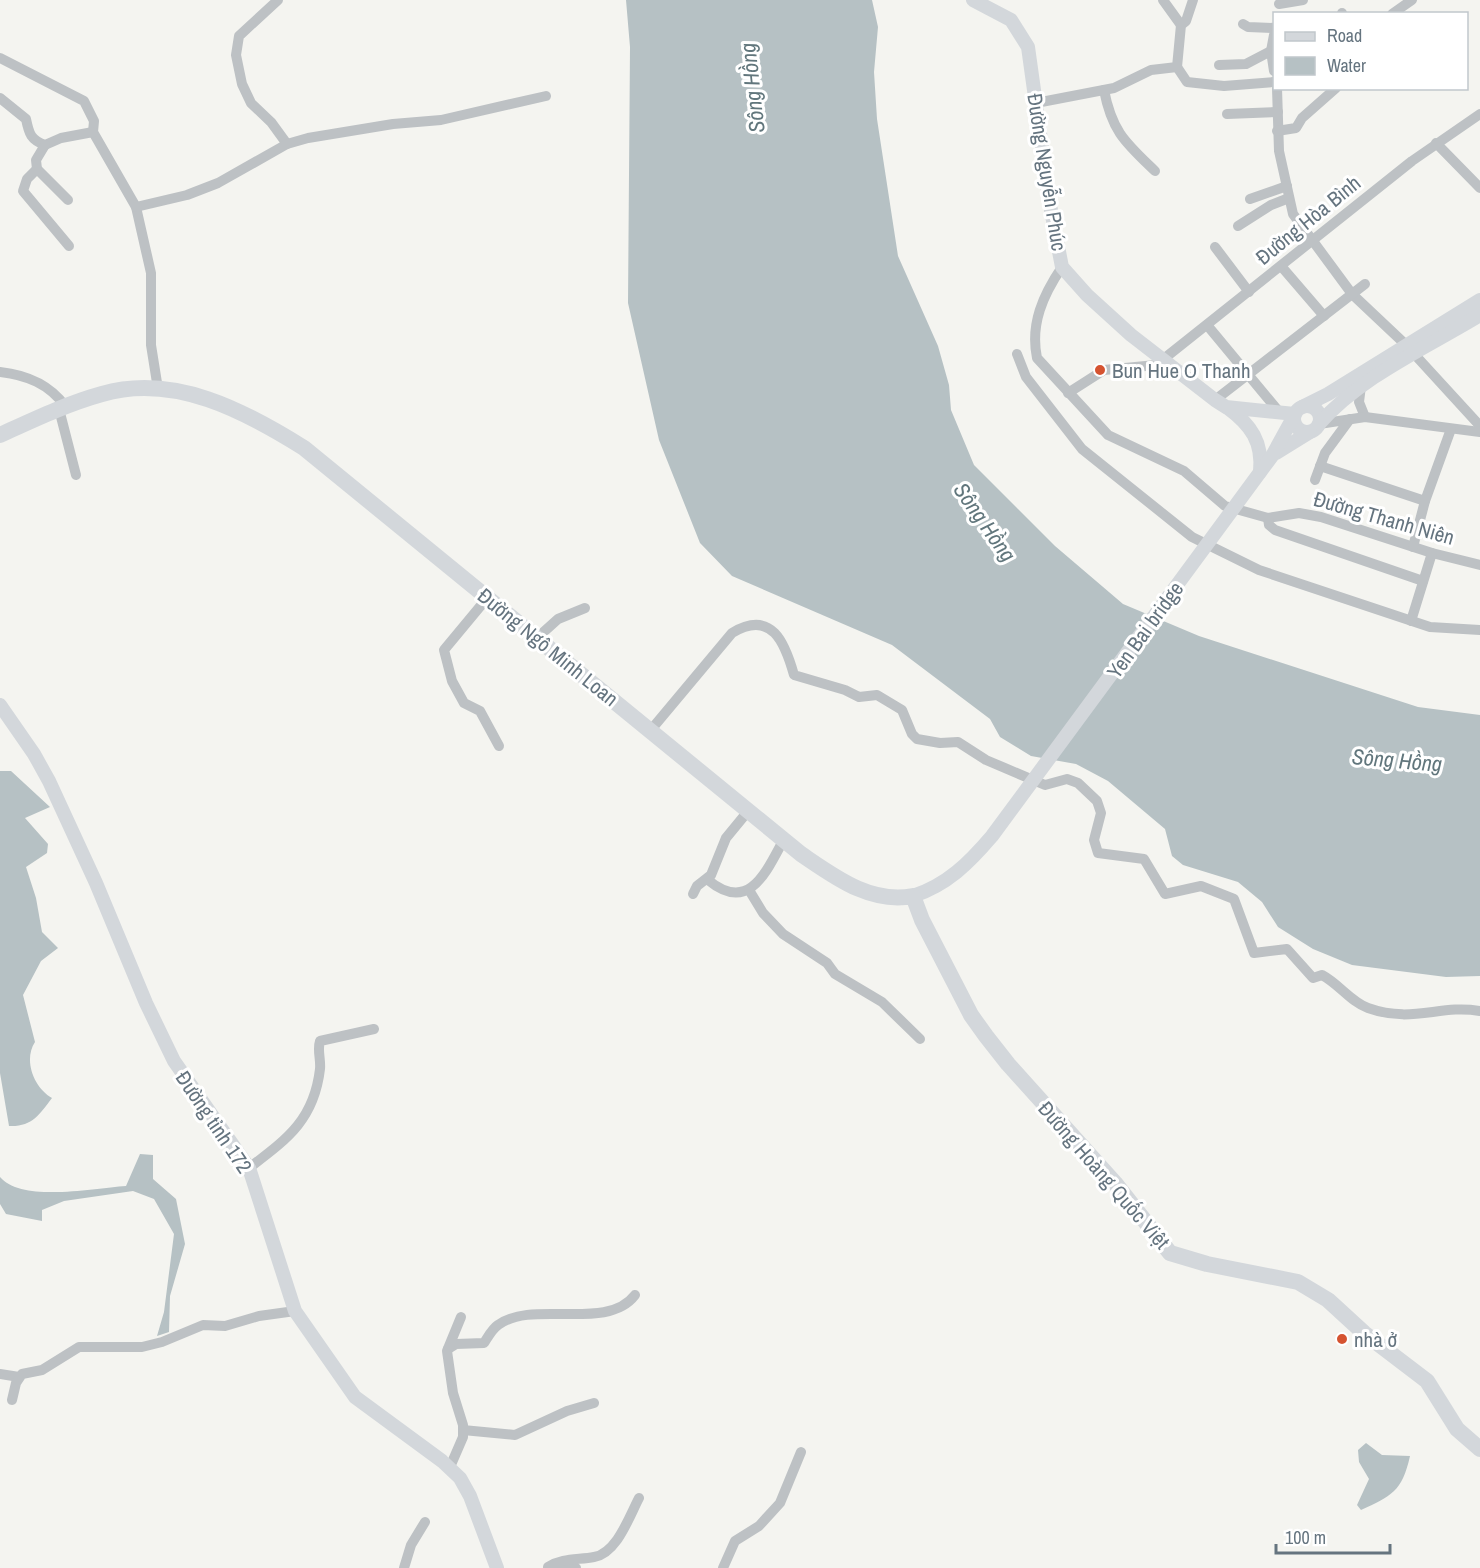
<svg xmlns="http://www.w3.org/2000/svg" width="1480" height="1568" font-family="'Archivo Narrow',sans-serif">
<rect width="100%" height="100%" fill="#f4f4f0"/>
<g fill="#b6c1c4">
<polygon points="626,0 872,0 878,27 874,72 877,119 898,256 938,346 949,385 951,410 974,465 1055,546 1123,604 1199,636 1418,707 1480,715 1480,976 1446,977 1352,965 1313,949 1278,927 1262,902 1238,882 1183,865 1172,856 1165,829 1108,781 1076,764 1031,756 1000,737 990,719 892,645 732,576 700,543 659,440 628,303 630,47"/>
<path d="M0 771H11L50 807 25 818 48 844 47 853 26 867 36 898 42 932 58 948 41 961 23 995 35 1042C23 1060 34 1088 52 1098 39 1115 32 1127 9 1126L0 1073Z"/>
<path d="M140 1154 153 1155V1179L176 1199 185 1244 170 1296 169 1332 157 1336 164 1312 174 1234 154 1199 133 1191 64 1201 42 1210V1221L6 1214 0 1204V1177C22 1203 94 1188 126 1186Z"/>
<path d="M1366 1443 1382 1455 1410 1456C1402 1492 1391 1496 1361 1510L1357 1505 1369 1479 1359 1462 1358 1450Z"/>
</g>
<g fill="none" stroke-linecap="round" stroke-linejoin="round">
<g stroke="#bdc1c4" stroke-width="10">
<polyline points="278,0 239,36 236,55 242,84 251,103 271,122 287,144"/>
<polyline points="1163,0 1181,25"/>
<polyline points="1279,4 1303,0"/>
<polyline points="1342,14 1342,13"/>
<polyline points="1392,14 1412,0"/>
<polyline points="1243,24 1248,27 1274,28"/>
<polyline points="1274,35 1271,51 1274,71"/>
<polyline points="0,58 84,101 94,121 93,132 136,207 151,273 151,345 158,389"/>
<polyline points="1219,65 1246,64 1271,51"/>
<polyline points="1177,67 1187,82 1224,86 1274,82"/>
<polyline points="1277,88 1279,151 1293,214 1352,294 1405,344 1480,426"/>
<path d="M1104 90C1112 132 1126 143 1155 171"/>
<path d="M0 98 26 119C29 134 31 140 45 145L61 138 93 132"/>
<polyline points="1036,103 1114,88 1151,70 1177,67 1181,25 1186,21 1193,0"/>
<polyline points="1227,114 1278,112"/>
<polyline points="1277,131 1296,128 1302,118 1336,88"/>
<polyline points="1436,143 1480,188"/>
<polyline points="45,145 36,160 37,169 68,200"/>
<polyline points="37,169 27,179 23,191 69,246"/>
<polyline points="1250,199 1287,186"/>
<polyline points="136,207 187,195 218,183 287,144 308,138 393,124 441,120 546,96"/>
<polyline points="1238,226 1271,205 1289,198"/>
<polyline points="1215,247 1249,292"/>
<polyline points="1281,266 1324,316"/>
<path d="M1062 267C1043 295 1030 324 1037 358L1108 435 1184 471 1225 506 1268 518 1299 513 1321 517 1432 553 1480 565"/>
<polyline points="1207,325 1280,413"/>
<polyline points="1017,354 1026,377 1082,449 1192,537 1259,570 1430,627 1480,630"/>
<path d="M0 372C27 375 49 384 65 406"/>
<polyline points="1361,386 1359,402 1365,417"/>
<polyline points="1068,393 1104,370 1156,365 1412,161 1480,114"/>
<polyline points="1215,400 1365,284"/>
<polyline points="59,409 76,475"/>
<polyline points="1319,424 1365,417 1480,432"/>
<polyline points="1320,466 1425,501"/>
<polyline points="1315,480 1325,453 1350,419"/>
<polyline points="1268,518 1269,525 1275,530 1423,581"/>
<polyline points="1413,547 1425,501 1451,429"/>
<polyline points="488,597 444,650 452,681 464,703 480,711 499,746"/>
<polyline points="1411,621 1432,553"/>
<polyline points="538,637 558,619 585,608"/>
<path d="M650 731 732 633C772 609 785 643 794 675L845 690 859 697 877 695 902 710 912 734 917 739 940 743 958 742 986 760 1045 785 1067 779 1078 783 1097 801 1101 813 1094 840 1098 853 1144 859 1165 894 1201 886 1234 899 1254 953 1287 949 1313 978 1322 975C1339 984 1351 1002 1368 1008 1413 1024 1439 1004 1480 1011"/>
<path d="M708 880C749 914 766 872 784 839"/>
<polyline points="749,890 763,913 783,934 827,963 835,974 882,1002 920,1039"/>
<polyline points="693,894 697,886 711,875 726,838 749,810"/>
<path d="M249 1168C287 1139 314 1120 320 1069 321 1059 317 1050 320 1041L374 1029"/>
<path d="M448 1349 456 1344 484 1343C488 1337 492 1329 498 1325 533 1299 607 1332 635 1295"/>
<polyline points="0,1374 19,1377"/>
<polyline points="12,1400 16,1383 22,1374 42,1370 79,1347 142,1347 162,1342 203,1325 225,1326 259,1316 295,1311"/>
<polyline points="463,1430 515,1435 567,1411 594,1403"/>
<polyline points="450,1467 463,1437 463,1425 453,1393 447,1351 461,1317"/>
<polyline points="558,1565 576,1568"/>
<path d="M548 1567C562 1558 578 1560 594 1557 617 1553 629 1517 639 1498"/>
<polyline points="404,1568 411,1545 425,1522"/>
<polyline points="723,1568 735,1541 759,1526 780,1503 801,1452"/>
</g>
<g stroke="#d3d7db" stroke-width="14">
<circle cx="1307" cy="419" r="13"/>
<polyline points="1302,407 1328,394 1480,300"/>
<path d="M1228 408C1251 425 1263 442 1260 472"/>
<path d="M1319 424C1361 376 1426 348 1480 315"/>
<polyline points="1276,453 1310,432"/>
<polyline points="0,705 34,754 49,781 96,883 146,1003 174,1061 249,1168 295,1311 355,1397 442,1461 460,1478 470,1496 497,1568"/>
<path d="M913 896C947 885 969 863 992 836L1272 456 1295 414 1226 407 1215 400 1131 335 1087 295 1062 267 1050 205 1028 47 1011 20 973 0"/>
</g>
<path stroke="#d3d7db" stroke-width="16" d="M0 435C33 420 66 404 102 394 174 373 245 411 304 448L801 854C835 877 870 904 913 896L922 920 971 1015 986 1036 1008 1064 1115 1183 1170 1253 1207 1264 1298 1282 1328 1300 1364 1333 1427 1381 1457 1429 1480 1449"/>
</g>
<g fill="#d55330" stroke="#fff" stroke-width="2">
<circle cx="1100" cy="370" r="6"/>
<circle cx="1342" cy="1339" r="6"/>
</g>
<g text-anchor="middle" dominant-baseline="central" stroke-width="6" stroke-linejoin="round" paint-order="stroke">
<g font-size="21" fill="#65747f" stroke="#fff">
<text transform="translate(1047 172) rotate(81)">Đường Nguyễn Phúc</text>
<text transform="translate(1308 220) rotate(-39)">Đường Hòa Bình</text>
<text transform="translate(1384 518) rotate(16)">Đường Thanh Niên</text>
<text transform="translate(1145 630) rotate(-54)">Yen Bai bridge</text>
<text transform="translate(548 647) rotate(39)">Đường Ngô Minh Loan</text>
<text transform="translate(214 1122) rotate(56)">Đường tỉnh 172</text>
<text transform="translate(1104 1175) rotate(49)">Đường Hoàng Quốc Việt</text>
</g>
<g font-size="21" fill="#65747f" stroke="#fff" text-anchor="start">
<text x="1112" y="370">Bun Hue O Thanh</text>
<text x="1354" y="1339">nhà ở</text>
</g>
<g font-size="22" font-style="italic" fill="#61767c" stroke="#fff">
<text transform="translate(752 88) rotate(-96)">Sông Hồng</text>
<text transform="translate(985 522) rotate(55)">Sông Hồng</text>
<text transform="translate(1397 760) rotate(5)">Sông Hồng</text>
</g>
</g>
<rect x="1273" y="12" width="195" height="78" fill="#ffffff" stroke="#c1c7cc" stroke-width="1.5"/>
<rect x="1285" y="32" width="30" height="9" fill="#d3d7db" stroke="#c1c7cc" stroke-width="1.5"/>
<text x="1327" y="42" font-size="18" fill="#65747f">Road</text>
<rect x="1285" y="57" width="30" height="18" fill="#b6c1c4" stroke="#c1c7cc" stroke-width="1.5"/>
<text x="1327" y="72" font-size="18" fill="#65747f">Water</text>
<path d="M1276 1544v9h114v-9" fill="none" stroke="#65747f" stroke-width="3"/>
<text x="1285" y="1544" font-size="18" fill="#65747f" stroke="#ffffff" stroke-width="4.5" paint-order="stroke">100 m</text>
</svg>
